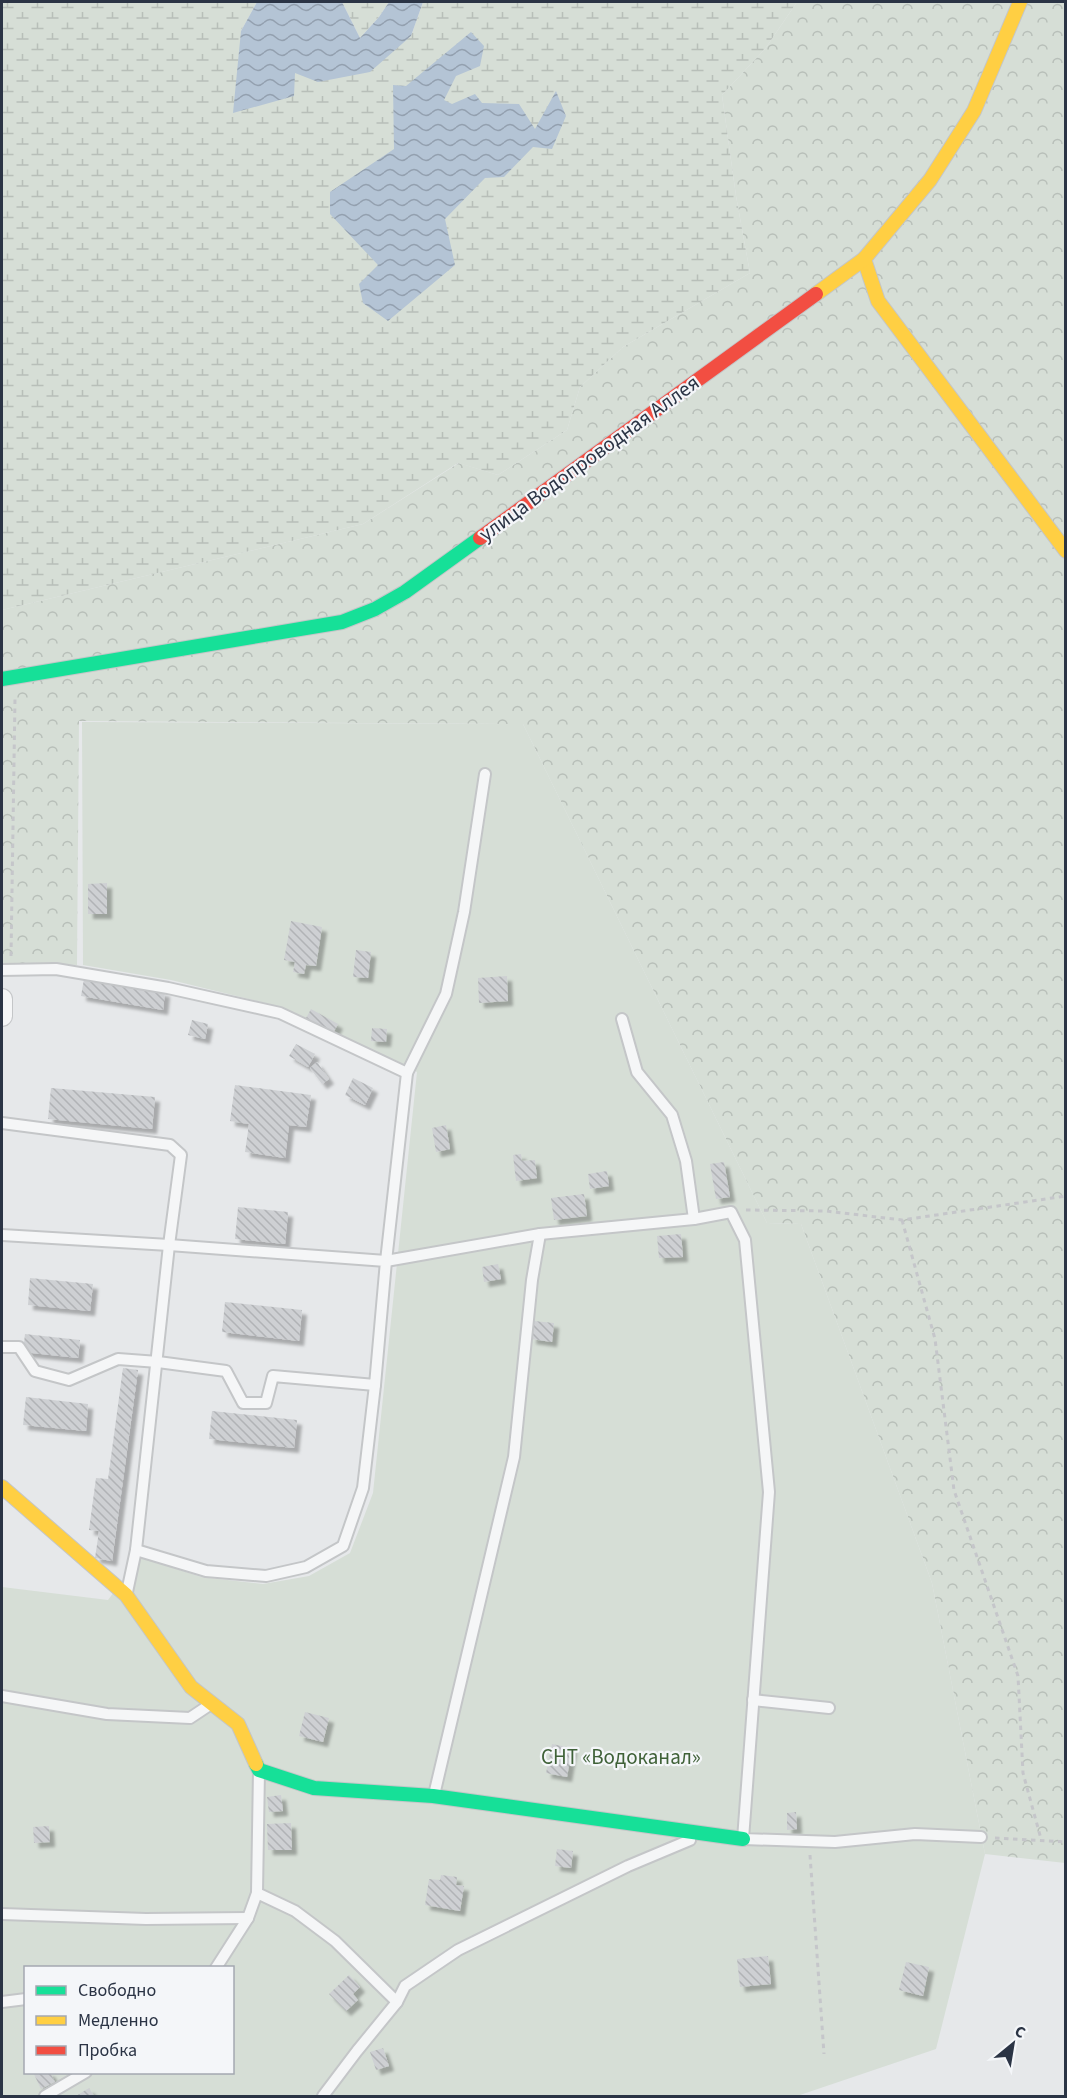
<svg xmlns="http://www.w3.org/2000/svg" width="1067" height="2098" font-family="'Source Sans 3',sans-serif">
<defs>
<pattern id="forest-crowns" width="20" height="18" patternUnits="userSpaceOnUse" patternTransform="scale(1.5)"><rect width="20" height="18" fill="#d6ded6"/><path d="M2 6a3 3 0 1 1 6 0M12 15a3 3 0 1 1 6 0" fill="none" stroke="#b8bfb9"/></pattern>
<pattern id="wetland-marsh" width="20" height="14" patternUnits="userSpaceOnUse" patternTransform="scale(1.5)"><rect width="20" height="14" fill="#d6ded6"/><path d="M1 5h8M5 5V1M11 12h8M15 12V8" fill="none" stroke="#b8bfb9"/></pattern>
<pattern id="water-waves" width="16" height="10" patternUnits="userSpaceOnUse" patternTransform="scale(1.5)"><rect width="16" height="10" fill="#b4c4d5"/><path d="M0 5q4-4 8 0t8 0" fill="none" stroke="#93a0af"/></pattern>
<pattern id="building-back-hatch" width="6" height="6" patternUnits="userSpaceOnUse" patternTransform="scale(1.5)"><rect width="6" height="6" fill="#ced0d3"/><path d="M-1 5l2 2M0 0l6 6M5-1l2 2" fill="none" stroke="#b1b3b6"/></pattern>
<filter id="shadow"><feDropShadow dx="5" dy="5" stdDeviation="1.5" flood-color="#0004"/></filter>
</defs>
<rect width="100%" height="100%" fill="#e6e8ea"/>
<polygon fill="url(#forest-crowns)" points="797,2 1065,2 1065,1863 985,1854 932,1583 801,1224 767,1223 523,724 79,721 77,965 2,963 2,610 363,524 459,463 498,475 567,430 580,387 623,347 750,273 736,196 722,95 765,49"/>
<g fill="url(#wetland-marsh)">
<polygon points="2,2 257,2 241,31 295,73 411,36 423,2 797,2 765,49 722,95 736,196 750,273 623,347 580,387 567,430 498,475 458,463 363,524 2,610"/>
<polygon points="342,2 389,2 379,17 360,38"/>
</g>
<path fill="#d6ded6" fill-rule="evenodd" d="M82 722 523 724 767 1223 801 1224 932 1583 985 1854 936 2049 797 2096H2V1587L108 1600 140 1557 201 1577 263 1584 309 1576 350 1553 373 1493 417 1072 281 1007 171 980 83 965ZM26 1968H232V2072H26Z"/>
<g fill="url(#water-waves)">
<polygon points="257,2 342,2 360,38 379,17 389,2 423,2 411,36 370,72 318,82 295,73 294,96 233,113 241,31"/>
<polygon points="471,32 484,46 480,66 456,76 444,100 452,104 475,94 482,103 519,104 535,129 556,91 566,116 552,149 533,147 504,177 485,178 445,219 455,265 388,321 363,303 359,284 378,265 330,214 330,192 394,149 393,85 406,86"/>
</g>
<g fill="url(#building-back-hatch)" filter="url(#shadow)">
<polygon points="107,883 107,914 88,914 88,884"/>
<polygon points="291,921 322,927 316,966 306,965 304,974 293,972 295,962 284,960"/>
<polygon points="356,950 371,952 368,978 353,977"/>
<polygon points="507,976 508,1001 479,1003 478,978"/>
<polygon points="84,979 165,992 163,1010 81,996"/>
<polygon points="311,1009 338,1024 332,1035 305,1020"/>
<polygon points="192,1020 208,1024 205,1039 188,1035"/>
<polygon points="372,1028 387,1029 386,1042 371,1041"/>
<polygon points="296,1044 315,1054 308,1067 289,1056"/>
<polygon points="317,1062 329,1079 322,1084 310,1068"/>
<polygon points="353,1078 373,1088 365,1105 345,1095"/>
<polygon points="235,1085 311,1095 306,1127 289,1125 285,1158 245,1152 249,1124 230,1121"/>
<polygon points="51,1088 155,1097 152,1129 48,1119"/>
<polygon points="446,1125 450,1149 436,1152 432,1128"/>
<polygon points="521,1154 522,1161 535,1160 537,1178 516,1181 513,1155"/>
<polygon points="724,1162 730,1197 716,1199 710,1164"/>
<polygon points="607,1171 609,1186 590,1189 588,1174"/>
<polygon points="584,1194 587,1216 554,1220 551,1198"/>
<polygon points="238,1207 288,1212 285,1244 235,1239"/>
<polygon points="681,1234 683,1257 659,1258 657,1236"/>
<polygon points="498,1264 501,1279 484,1282 482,1267"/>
<polygon points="30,1278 93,1284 90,1311 28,1305"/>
<polygon points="225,1302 302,1310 299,1341 222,1332"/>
<polygon points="534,1321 554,1323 552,1342 531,1339"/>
<polygon points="25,1334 80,1340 78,1358 23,1352"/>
<polygon points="123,1368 138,1370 112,1561 95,1558 99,1531 89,1530 96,1478 108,1479"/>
<polygon points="26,1397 88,1404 86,1431 23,1425"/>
<polygon points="212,1411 297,1420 294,1448 209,1439"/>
<polygon points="305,1712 329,1718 323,1742 299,1736"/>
<polygon points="552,1744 572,1748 567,1777 546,1773"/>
<polygon points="281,1795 283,1811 269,1812 267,1797"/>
<polygon points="796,1812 797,1829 787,1830 787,1813"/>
<polygon points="291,1823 292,1850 268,1850 267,1824"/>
<polygon points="49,1826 50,1842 34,1843 33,1827"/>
<polygon points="557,1849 573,1851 571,1868 555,1866"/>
<polygon points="441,1875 457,1877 456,1885 464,1886 460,1911 425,1905 429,1879 440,1880"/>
<polygon points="768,1956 771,1984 740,1987 737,1959"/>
<polygon points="906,1962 929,1967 923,1996 899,1990"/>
<polygon points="349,1975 360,1987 353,1994 358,2000 346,2011 329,1994"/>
<polygon points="383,2048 389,2066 376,2070 370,2052"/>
<polygon points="33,2072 50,2072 55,2082 41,2089"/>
<polygon points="89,2088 94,2096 76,2096"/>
</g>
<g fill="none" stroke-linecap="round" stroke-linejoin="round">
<g stroke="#c4c6c8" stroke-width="14">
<g id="lane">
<polyline points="2,970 56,969 168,988 280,1013 407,1073 386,1261 540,1234 694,1219 731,1212 745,1240 769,1492 743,1839 835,1842 915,1834 981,1837"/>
<polyline points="622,1019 637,1072 672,1115 686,1161 694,1219"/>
<polyline points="407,1073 446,994 464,912 485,774"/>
<polyline points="2,1123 170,1145 181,1155 169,1245 136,1550 127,1592"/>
<polyline points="2,1235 169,1245 386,1261 375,1385 273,1376 266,1403 243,1403 226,1371 158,1362 118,1359 69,1380 35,1371 19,1347 2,1347"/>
<polyline points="136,1550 206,1571 266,1576 306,1567 343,1546 363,1488 375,1385"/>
<polyline points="2,1696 107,1714 190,1718 211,1704"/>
<polyline points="753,1700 829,1708"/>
<polyline points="259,1770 257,1893 295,1911 335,1941 397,2002 405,1986 458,1950 628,1866 690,1840"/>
<polyline points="434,1795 514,1457 532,1280 540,1234"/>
<polyline points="2,1914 146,1919 248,1918"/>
<polyline points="216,1968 248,1918 257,1893"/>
<polyline points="2,2002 26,1999"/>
<polyline points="45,2096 86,2072"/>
<polyline points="323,2096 357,2051 397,2002"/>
</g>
</g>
<g stroke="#c4c6c8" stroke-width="22">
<polyline id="street" points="2,999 2,1016"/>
</g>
<g stroke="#c4c6c8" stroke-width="16">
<g id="fast">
<polyline points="2,679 342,622 375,609 405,592 480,538"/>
<polyline points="256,1764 259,1770 314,1788 433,1796 743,1839"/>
</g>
</g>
<g stroke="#c4c6c8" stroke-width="16">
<g id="slow">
<polyline points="864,259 878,301 1066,551"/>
<polyline points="816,294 864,259 930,180 974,111 1020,2"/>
<polyline points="2,1487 126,1595 191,1687 238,1724 256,1764"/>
</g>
</g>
<g stroke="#c4c6c8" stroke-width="16">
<polyline id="jam" points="480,538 816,294"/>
</g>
<g stroke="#c5c6ca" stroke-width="3" stroke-dasharray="4.5 4.5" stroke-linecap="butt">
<polyline points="11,956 15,698"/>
<polyline points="746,1210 826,1211 902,1220 1066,1196"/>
<polyline points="902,1220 935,1339 954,1490 1018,1676 1023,1773 1041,1839"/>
<polyline points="995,1838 1066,1842"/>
<polyline points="810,1855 824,2054"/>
</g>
<use href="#lane" stroke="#f5f6f7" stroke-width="10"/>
<use href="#street" stroke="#f5f6f7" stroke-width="20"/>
<use href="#fast" stroke="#16e098" stroke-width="14"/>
<use href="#slow" stroke="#ffcf43" stroke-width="14"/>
<use href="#jam" stroke="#f24e42" stroke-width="14"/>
</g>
<g text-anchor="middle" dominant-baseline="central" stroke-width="4.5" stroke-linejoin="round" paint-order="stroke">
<g font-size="21" fill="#2b3445" stroke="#f4f6f9">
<text transform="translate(589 458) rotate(-36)">улица Водопроводная Аллея</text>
</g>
<g font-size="21" fill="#3f6138" stroke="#f4f6f9">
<text x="621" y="1757">СНТ «Водоканал»</text>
</g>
</g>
<rect width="1067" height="2098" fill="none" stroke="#2b3445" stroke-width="6"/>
<rect x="24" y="1966" width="210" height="108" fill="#f4f6f9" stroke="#a4a8b1" stroke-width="1.5"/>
<rect x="36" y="1986" width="30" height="9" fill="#16e098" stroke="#a4a8b1" stroke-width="1.5"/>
<text x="78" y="1996" font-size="18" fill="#2b3445">Свободно</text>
<rect x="36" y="2016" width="30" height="9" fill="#ffcf43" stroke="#a4a8b1" stroke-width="1.5"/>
<text x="78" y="2026" font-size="18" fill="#2b3445">Медленно</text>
<rect x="36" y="2046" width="30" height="9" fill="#f24e42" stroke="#a4a8b1" stroke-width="1.5"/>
<text x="78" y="2056" font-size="18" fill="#2b3445">Пробка</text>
<g transform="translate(1013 2044) rotate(30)" stroke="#f4f6f9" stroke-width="4.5" paint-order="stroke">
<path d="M0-4.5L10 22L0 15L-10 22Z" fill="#2b3445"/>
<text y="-9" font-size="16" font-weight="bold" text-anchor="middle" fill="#2b3445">С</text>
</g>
</svg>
